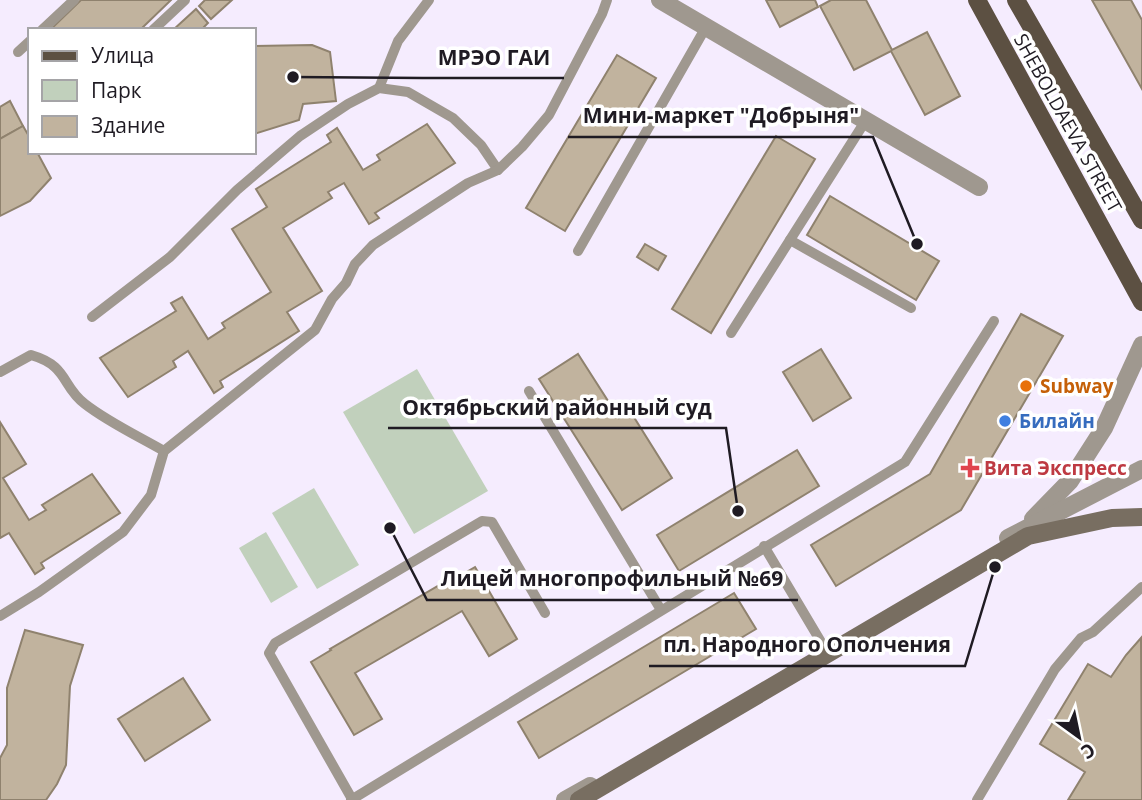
<svg xmlns="http://www.w3.org/2000/svg" width="1142" height="800" font-family="'Open Sans',sans-serif">
<rect width="100%" height="100%" fill="#f5ecfe"/>
<g fill="#c1d0bc">
<polygon points="417,369 488,491 414,534 343,412"/>
<polygon points="314,488 359,565 317,589 272,513"/>
<polygon points="266,532 298,587 271,603 239,548"/>
</g>
<g fill="#c1b39e" stroke="#8f826e" stroke-width="2">
<polygon points="81,0 171,0 140,30 50,30"/>
<polygon points="205,0 232,0 211,19 199,6"/>
<polygon points="766,0 815,0 818,7 780,27"/>
<polygon points="831,0 866,0 892,50 927,32 960,96 925,115 891,51 854,70 820,6"/>
<polygon points="1092,0 1131,0 1142,20 1142,89"/>
<polygon points="196,9 208,23 201,30 173,30"/>
<polygon points="312,45 330,52 336,101 303,104 299,120 254,134 254,46"/>
<polygon points="617,55 656,78 565,231 526,208"/>
<polygon points="10,101 23,126 0,139 0,107"/>
<polygon points="427,124 455,163 375,213 379,218 369,224 344,183 328,192 332,198 283,228 322,291 287,312 299,331 220,381 223,387 214,393 188,351 173,361 176,367 128,397 100,358 176,311 171,303 182,297 208,339 225,328 222,323 271,292 232,229 267,207 256,189 331,142 327,135 337,128 363,170 380,160 377,155"/>
<polygon points="23,126 30,138 30,152 37,152 51,178 30,201 0,216 0,139"/>
<polygon points="776,136 815,159 711,333 672,309"/>
<polygon points="830,196 939,261 916,300 807,235"/>
<polygon points="645,244 666,256 658,270 637,257"/>
<polygon points="1021,314 1063,336 961,510 836,586 811,545 930,474"/>
<polygon points="821,349 851,398 813,421 783,372"/>
<polygon points="578,354 619,418 630,411 672,478 622,510 539,379"/>
<polygon points="0,422 26,464 3,478 29,520 46,510 42,505 92,474 120,513 41,563 44,568 35,574 9,533 0,538"/>
<polygon points="797,450 819,486 679,571 657,535"/>
<polygon points="475,567 517,639 489,656 462,611 355,673 382,719 354,735 311,662 331,650 330,649 455,576 456,578"/>
<polygon points="734,593 756,629 539,758 518,722"/>
<polygon points="25,630 83,645 70,686 66,765 57,784 46,800 0,800 0,758 7,745 7,688"/>
<polygon points="1141,638 1142,800 1068,800 1085,772 1040,744 1088,664 1111,677 1126,655"/>
<polygon points="183,678 210,720 145,761 118,719"/>
</g>
<g fill="none" stroke-linecap="round" stroke-linejoin="round">
<g stroke="#9f988f" stroke-width="10">
<polyline points="42,30 74,0"/>
<polyline points="153,30 185,0"/>
<polyline points="18,52 30,41"/>
<polyline points="379,88 398,41 429,0"/>
<polyline points="790,240 911,308"/>
<polyline points="578,251 706,27"/>
<polyline points="92,317 170,257 237,190 300,136 348,104 379,88 408,92 453,118 481,145 498,170"/>
<polyline points="731,333 866,120"/>
<path d="M0 372 31 355C69 366 61 386 85 404 108 422 138 436 164 451"/>
<polyline points="529,391 661,610"/>
<polyline points="764,546 824,647"/>
<polyline points="0,616 39,592 123,532 151,495 164,451 315,330 332,299 346,283 355,264 373,245 468,183 498,170 522,147 549,115 602,14 607,0"/>
<polyline points="352,799 269,653 275,643 482,521 492,522 545,613"/>
<polyline points="351,800 905,462 994,321"/>
<polyline points="977,800 1055,669 1081,638 1093,632 1142,587"/>
</g>
<g stroke="#9f988f" stroke-width="18">
<polyline points="660,0 979,187"/>
<polyline points="1033,519 1070,481 1104,428 1142,345"/>
<polyline points="1008,538 1142,469"/>
<polyline points="565,800 590,786"/>
</g>
<polyline stroke="#786e61" stroke-width="18" points="579,800 1028,536 1112,518 1142,517"/>
<g stroke="#5c5042" stroke-width="18">
<polyline points="977,0 1142,302"/>
<polyline points="1016,0 1142,220"/>
</g>
</g>
<circle fill="#e8710a" stroke="#fff" stroke-width="2.5" cx="1026" cy="386" r="7"/>
<circle fill="#3f7fe0" stroke="#fff" stroke-width="2.5" cx="1005" cy="421" r="7"/>
<path fill="#e0444e" stroke="#fff" stroke-width="2.5" d="M966.5 457.5h7v7h7v7h-7v7h-7v-7h-7v-7h7z"/>
<g text-anchor="middle" dominant-baseline="central" stroke-width="7" stroke-linejoin="round" paint-order="stroke">
<g font-size="19" fill="#1f1b23" stroke="#fff">
<text transform="translate(1068 123) rotate(61)">SHEBOLDAEVA STREET</text>
</g>
<g font-size="19" font-weight="bold" fill="#c56008" stroke="#fff" text-anchor="start">
<text x="1040" y="386">Subway</text>
</g>
<g font-size="19" font-weight="bold" fill="#366cbe" stroke="#fff" text-anchor="start">
<text x="1019" y="421">Билайн</text>
</g>
<g font-size="19" font-weight="bold" fill="#be3a42" stroke="#fff" text-anchor="start">
<text x="984" y="468">Вита Экспресс</text>
</g>
</g>
<path fill="none" stroke="#1f1b23" stroke-width="2.5" d="M293 77L423 78H564M917 244L873 137H568M738 511L726 428H388M390 528L427 600H798M995 567L965 666H649"/>
<g fill="#1f1b23" stroke="#fff" stroke-width="2.5">
<circle cx="293" cy="77" r="7"/>
<circle cx="917" cy="244" r="7"/>
<circle cx="738" cy="511" r="7"/>
<circle cx="390" cy="528" r="7"/>
<circle cx="995" cy="567" r="7"/>
</g>
<g font-size="21" text-anchor="middle" font-weight="bold" fill="#1f1b23" stroke="#fff" stroke-width="7" stroke-linejoin="round" paint-order="stroke">
<text x="494" y="65">МРЭО ГАИ</text>
<text x="721" y="123">Мини-маркет "Добрыня"</text>
<text x="557" y="415">Октябрьский районный суд</text>
<text x="612" y="586">Лицей многопрофильный №69</text>
<text x="807" y="652">пл. Народного Ополчения</text>
</g>
<rect x="28" y="28" width="228" height="126" fill="#ffffff" stroke="#a5a4a7" stroke-width="2"/>
<rect x="42" y="51" width="35" height="10" fill="#5c5042" stroke="#a5a4a7" stroke-width="2"/>
<text x="91" y="63" font-size="21" fill="#1f1b23">Улица</text>
<rect x="42" y="80" width="35" height="21" fill="#c1d0bc" stroke="#a5a4a7" stroke-width="2"/>
<text x="91" y="98" font-size="21" fill="#1f1b23">Парк</text>
<rect x="42" y="116" width="35" height="21" fill="#c1b39e" stroke="#a5a4a7" stroke-width="2"/>
<text x="91" y="133" font-size="21" fill="#1f1b23">Здание</text>
<g transform="translate(1079 737) rotate(147)" stroke="#ffffff" stroke-width="5" paint-order="stroke">
<path d="M0-5L12 26L0 18L-12 26Z" fill="#1f1b23"/>
<text y="-10" font-size="19" font-weight="bold" text-anchor="middle" fill="#1f1b23">С</text>
</g>
</svg>
